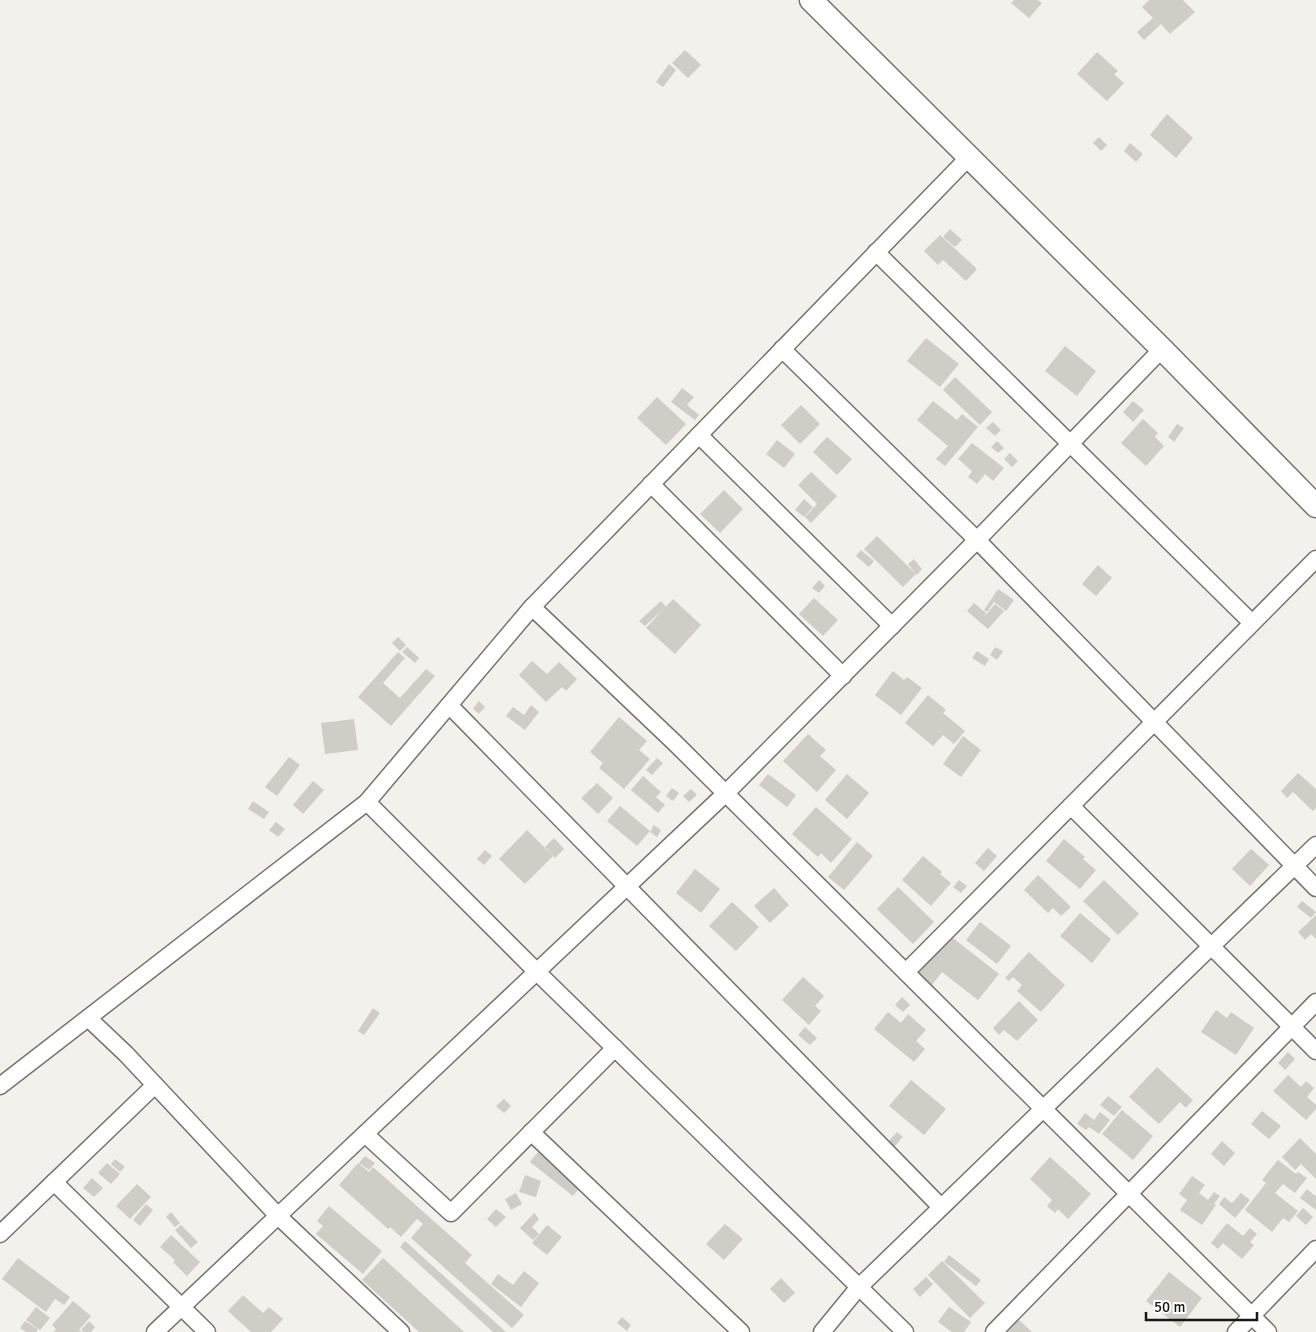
<svg xmlns="http://www.w3.org/2000/svg" width="1316" height="1332" font-family="Signika,sans-serif">
<rect width="100%" height="100%" fill="#f3f1eb"/>
<g fill="#cfcdc6">
<polygon points="1014,0 1038,0 1042,3 1029,18 1011,3"/>
<polygon points="1149,0 1183,0 1195,12 1170,34 1161,24 1144,40 1137,32 1153,18 1142,7"/>
<polygon points="685,50 701,65 688,78 672,63"/>
<polygon points="1097,52 1118,71 1114,74 1124,83 1107,101 1077,74"/>
<polygon points="669,64 676,70 663,87 656,82"/>
<polygon points="1167,114 1193,138 1176,158 1150,135"/>
<polygon points="1099,137 1107,145 1101,151 1093,143"/>
<polygon points="1130,143 1143,154 1136,162 1124,151"/>
<polygon points="950,229 962,240 955,247 943,237"/>
<polygon points="940,235 977,269 966,281 943,260 938,265 924,251"/>
<polygon points="926,338 959,364 940,387 907,361"/>
<polygon points="1065,346 1096,371 1077,396 1045,371"/>
<polygon points="955,377 992,412 980,425 943,390"/>
<polygon points="682,388 694,397 687,405 699,415 695,420 671,402"/>
<polygon points="657,397 686,424 666,445 637,418"/>
<polygon points="933,401 957,420 962,414 978,427 945,466 936,459 948,446 917,420"/>
<polygon points="1133,401 1144,410 1133,422 1123,412"/>
<polygon points="801,405 820,424 800,444 781,425"/>
<polygon points="1143,419 1158,433 1155,437 1164,446 1146,466 1121,443"/>
<polygon points="993,422 1001,430 995,436 986,428"/>
<polygon points="1177,424 1184,428 1174,442 1168,437"/>
<polygon points="827,437 852,459 837,475 813,452"/>
<polygon points="777,440 795,454 784,468 766,454"/>
<polygon points="997,441 1004,448 998,453 991,447"/>
<polygon points="972,443 1004,468 993,481 985,474 977,484 968,477 972,471 958,459"/>
<polygon points="1010,453 1018,461 1012,467 1004,459"/>
<polygon points="811,472 837,496 811,523 805,517 817,504 798,485"/>
<polygon points="724,490 743,509 720,533 700,514"/>
<polygon points="804,499 813,507 804,517 795,510"/>
<polygon points="877,536 916,574 903,587 864,549"/>
<polygon points="861,550 874,561 869,567 856,556"/>
<polygon points="914,559 922,569 917,575 908,564"/>
<polygon points="1098,565 1112,578 1096,596 1082,584"/>
<polygon points="819,580 825,586 819,593 812,588"/>
<polygon points="998,589 1014,600 1006,611 994,602 987,612 984,610"/>
<polygon points="814,598 838,620 823,636 799,614"/>
<polygon points="673,599 701,625 675,654 646,628"/>
<polygon points="661,601 666,607 645,626 639,621"/>
<polygon points="974,603 986,613 984,617 995,604 1004,611 988,629 967,611"/>
<polygon points="398,637 406,645 400,651 392,643"/>
<polygon points="407,647 419,658 415,663 402,652"/>
<polygon points="995,647 1003,651 997,660 990,655"/>
<polygon points="977,651 989,659 985,666 972,658"/>
<polygon points="398,652 405,658 383,683 400,698 426,669 435,676 391,726 358,697"/>
<polygon points="532,661 547,674 559,662 577,679 566,691 562,687 546,702 519,675"/>
<polygon points="893,671 904,680 907,677 922,688 901,715 875,695"/>
<polygon points="928,695 946,710 943,713 965,731 954,744 943,735 933,746 905,723"/>
<polygon points="479,701 485,707 479,714 473,709"/>
<polygon points="531,705 539,712 525,730 506,716 513,707 524,715"/>
<polygon points="619,717 647,741 639,750 650,759 624,789 599,768 603,763 590,752"/>
<polygon points="354,719 358,750 325,754 321,723"/>
<polygon points="808,734 826,750 820,756 836,770 817,792 783,761"/>
<polygon points="963,736 981,750 961,777 943,764"/>
<polygon points="289,757 300,765 277,796 265,787"/>
<polygon points="657,758 663,763 652,775 646,770"/>
<polygon points="1298,773 1316,789 1316,808 1313,811 1293,792 1287,798 1281,791"/>
<polygon points="768,774 796,795 787,807 759,785"/>
<polygon points="847,774 869,793 847,819 825,800"/>
<polygon points="643,776 661,792 656,797 665,805 658,813 631,790"/>
<polygon points="313,781 324,790 303,814 293,805"/>
<polygon points="597,783 613,798 598,814 581,798"/>
<polygon points="672,788 679,793 673,801 666,796"/>
<polygon points="691,789 697,795 689,802 683,796"/>
<polygon points="253,801 269,812 264,819 248,809"/>
<polygon points="620,806 650,831 637,846 607,821"/>
<polygon points="816,807 852,839 831,863 821,853 818,857 792,834"/>
<polygon points="276,822 285,829 278,837 269,830"/>
<polygon points="654,825 661,830 657,837 650,832"/>
<polygon points="527,830 553,856 525,884 499,859"/>
<polygon points="554,838 564,849 555,858 545,847"/>
<polygon points="1064,839 1085,857 1083,859 1096,870 1080,889 1046,861"/>
<polygon points="857,842 873,856 844,890 828,877"/>
<polygon points="988,848 997,856 984,871 975,863"/>
<polygon points="1251,849 1269,865 1250,886 1232,869"/>
<polygon points="485,850 492,856 484,865 477,859"/>
<polygon points="923,856 942,872 940,874 951,883 931,906 902,880"/>
<polygon points="695,869 720,889 701,913 676,893"/>
<polygon points="1038,875 1071,907 1061,916 1053,908 1048,913 1024,890"/>
<polygon points="959,880 967,886 961,893 953,887"/>
<polygon points="1104,880 1139,914 1118,935 1083,901"/>
<polygon points="898,887 934,922 913,944 877,909"/>
<polygon points="774,888 789,905 770,923 754,906"/>
<polygon points="1302,901 1316,912 1311,918 1297,907"/>
<polygon points="732,902 759,927 736,951 709,926"/>
<polygon points="1080,913 1111,939 1092,963 1060,936"/>
<polygon points="1316,915 1316,939 1311,934 1305,940 1298,932"/>
<polygon points="980,922 1011,946 997,964 966,940"/>
<polygon points="949,935 999,974 978,1000 942,972 932,985 918,974"/>
<polygon points="1029,952 1065,985 1041,1012 1017,991 1022,985 1013,977 1009,981 1005,978"/>
<polygon points="803,977 824,996 815,1006 821,1011 809,1025 782,1000"/>
<polygon points="902,997 910,1005 903,1012 895,1005"/>
<polygon points="1019,1001 1038,1020 1017,1041 1004,1030 999,1035 993,1028"/>
<polygon points="373,1008 380,1013 364,1035 358,1031"/>
<polygon points="1216,1010 1227,1018 1231,1012 1254,1028 1236,1055 1201,1032"/>
<polygon points="888,1012 901,1023 908,1014 926,1030 916,1041 925,1049 914,1062 874,1029"/>
<polygon points="805,1027 817,1038 810,1045 798,1035"/>
<polygon points="1288,1052 1295,1059 1285,1070 1278,1063"/>
<polygon points="1157,1067 1193,1100 1186,1108 1180,1102 1159,1124 1129,1097"/>
<polygon points="1288,1075 1301,1087 1306,1081 1314,1088 1307,1097 1316,1105 1316,1109 1306,1120 1273,1091"/>
<polygon points="911,1080 946,1109 924,1135 889,1106"/>
<polygon points="1108,1096 1122,1107 1114,1116 1100,1105"/>
<polygon points="504,1099 511,1106 504,1113 496,1106"/>
<polygon points="1122,1110 1153,1136 1133,1160 1102,1134"/>
<polygon points="1262,1111 1281,1126 1269,1139 1251,1124"/>
<polygon points="1100,1112 1110,1120 1099,1134 1089,1127 1086,1130 1077,1124 1085,1113 1094,1120"/>
<polygon points="897,1132 903,1137 894,1147 888,1142"/>
<polygon points="1300,1138 1316,1154 1316,1179 1301,1164 1295,1170 1282,1157"/>
<polygon points="1222,1141 1235,1153 1224,1166 1211,1154"/>
<polygon points="538,1152 581,1186 573,1196 530,1162"/>
<polygon points="365,1156 375,1163 369,1170 359,1163"/>
<polygon points="1050,1157 1091,1194 1068,1219 1058,1209 1055,1213 1047,1206 1052,1200 1030,1179"/>
<polygon points="115,1159 125,1167 120,1172 111,1164"/>
<polygon points="1278,1160 1296,1174 1298,1172 1307,1178 1295,1193 1283,1184 1275,1193 1298,1211 1289,1222 1283,1218 1272,1232 1245,1210 1266,1183 1262,1180"/>
<polygon points="107,1163 120,1174 111,1184 98,1173"/>
<polygon points="358,1163 369,1172 373,1167 472,1255 465,1263 524,1315 512,1328 411,1238 423,1224 417,1219 401,1237 390,1227 388,1229 339,1185"/>
<polygon points="525,1175 541,1181 536,1197 519,1192"/>
<polygon points="1192,1176 1205,1185 1199,1193 1208,1200 1214,1192 1220,1196 1214,1204 1216,1205 1202,1225 1180,1210 1187,1200 1179,1194"/>
<polygon points="92,1178 103,1188 94,1197 83,1188"/>
<polygon points="137,1184 151,1197 130,1219 116,1206"/>
<polygon points="1307,1189 1315,1196 1316,1194 1316,1210 1300,1198"/>
<polygon points="516,1193 522,1204 511,1210 505,1199"/>
<polygon points="1241,1193 1250,1200 1235,1218 1219,1204 1224,1197 1232,1203"/>
<polygon points="146,1204 153,1210 140,1226 133,1220"/>
<polygon points="329,1206 382,1251 363,1274 316,1234 323,1226 317,1221"/>
<polygon points="1303,1208 1313,1217 1306,1225 1296,1216"/>
<polygon points="496,1209 506,1217 496,1227 487,1219"/>
<polygon points="171,1212 180,1223 175,1227 166,1217"/>
<polygon points="534,1213 539,1219 532,1227 539,1234 533,1240 520,1228"/>
<polygon points="1227,1223 1243,1236 1250,1228 1257,1234 1250,1242 1254,1245 1242,1259 1223,1243 1218,1249 1211,1243"/>
<polygon points="725,1224 743,1239 724,1260 706,1244"/>
<polygon points="181,1225 198,1242 191,1248 175,1230"/>
<polygon points="547,1225 562,1237 547,1255 532,1243"/>
<polygon points="171,1235 200,1262 187,1276 173,1262 175,1260 160,1247"/>
<polygon points="405,1241 506,1332 493,1332 400,1247"/>
<polygon points="949,1255 981,1280 976,1286 944,1262"/>
<polygon points="18,1258 70,1297 64,1305 55,1299 46,1312 2,1279"/>
<polygon points="383,1258 464,1332 419,1332 362,1280"/>
<polygon points="942,1261 985,1303 970,1318 928,1275"/>
<polygon points="524,1271 539,1283 521,1307 491,1284 498,1274 513,1285"/>
<polygon points="1169,1272 1202,1298 1180,1327 1146,1301"/>
<polygon points="926,1277 933,1284 920,1297 913,1289"/>
<polygon points="781,1278 795,1293 784,1303 770,1289"/>
<polygon points="243,1295 263,1313 269,1307 283,1319 271,1332 251,1332 228,1311"/>
<polygon points="73,1301 91,1316 79,1330 82,1332 53,1332 56,1329 52,1325"/>
<polygon points="36,1307 50,1318 40,1330 26,1320"/>
<polygon points="949,1307 971,1322 964,1332 952,1332 938,1322"/>
<polygon points="622,1317 631,1325 627,1331 617,1323"/>
<polygon points="1019,1320 1032,1332 1008,1332"/>
<polygon points="25,1321 38,1329 36,1332 26,1332 20,1328"/>
<polygon points="89,1321 95,1327 91,1332 84,1332 81,1330"/>
</g>
<g fill="none" stroke-linecap="round" stroke-linejoin="round">
<g stroke="#76746e" stroke-width="19">
<g id="street">
<polyline points="876,252 1252,623"/>
<polyline points="782,349 977,540 1316,888"/>
<polyline points="699,435 892,626"/>
<polyline points="651,484 843,676"/>
<polyline points="532,607 675,743 1268,1332"/>
<polyline points="449,705 941,1207"/>
<polyline points="367,802 537,972 905,1332"/>
<polyline points="1071,806 1316,1051"/>
<polyline points="906,972 1316,559"/>
<polyline points="88,1018 126,1054 278,1216 401,1332"/>
<polyline points="0,1086 367,802 532,607 969,157"/>
<polyline points="531,1132 741,1332"/>
<polyline points="365,1134 451,1213 615,1048"/>
<polyline points="54,1182 207,1332"/>
<polyline points="0,1234 155,1085"/>
<polyline points="155,1332 726,793 977,540 1162,349"/>
<polyline points="822,1332 858,1288 1316,845"/>
<polyline points="994,1332 1316,1002"/>
<polyline points="1236,1332 1316,1249"/>
</g>
</g>
<g stroke="#76746e" stroke-width="25">
<polyline id="secondary" points="811,0 1162,349 1316,506"/>
</g>
<use href="#street" stroke="#fff" stroke-width="16"/>
<use href="#secondary" stroke="#fff" stroke-width="22"/>
</g>
<path d="M1146 1312v8h111v-8" fill="none" stroke="#191816" stroke-width="2.5"/>
<text x="1154" y="1312" font-size="15" fill="#191816" stroke="#ffffff" stroke-width="4" paint-order="stroke">50 m</text>
</svg>
